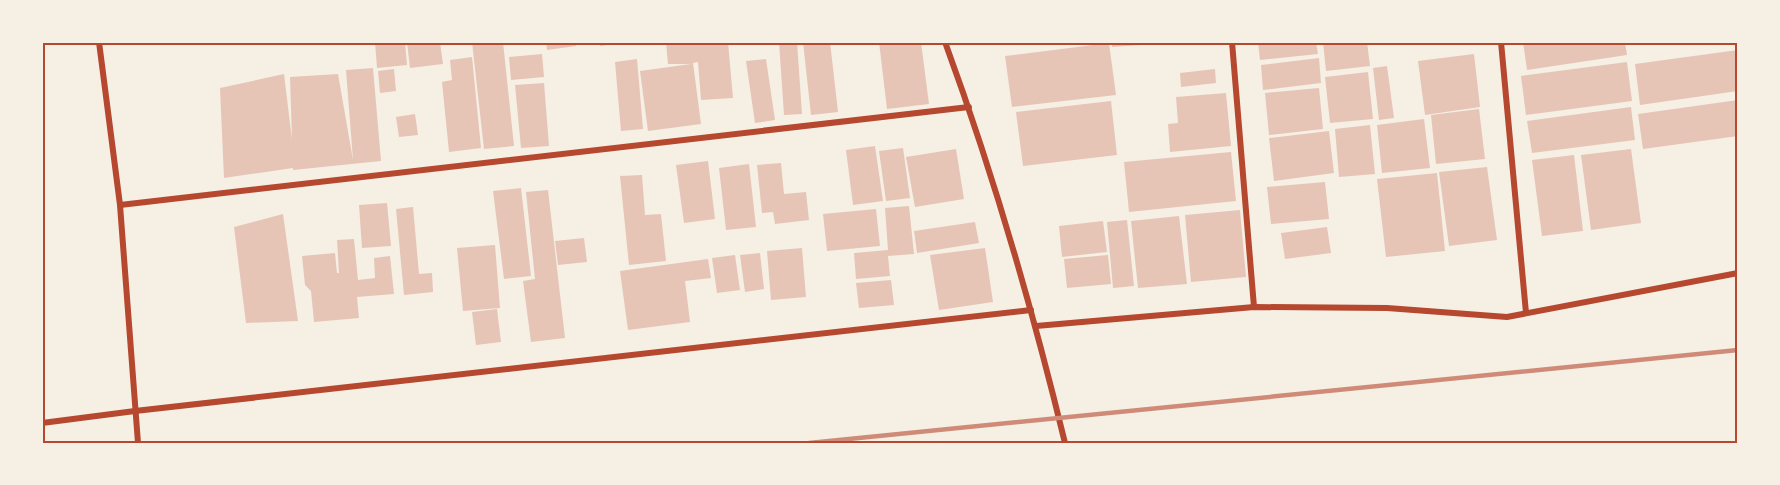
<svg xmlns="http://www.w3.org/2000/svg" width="1780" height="485" font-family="'Space Grotesk',sans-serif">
<rect width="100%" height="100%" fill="#f6efe4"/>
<g fill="#e6c5b7">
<polygon points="375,42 405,42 407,65 377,68"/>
<polygon points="407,42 440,42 443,64 410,68"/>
<polygon points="472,42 503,42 514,146 484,149"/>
<polygon points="546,42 575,42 576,46 547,50"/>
<polygon points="600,42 622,42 622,43 600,46"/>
<polygon points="666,42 728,42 733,98 701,100 698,62 693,63 701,124 648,131 640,71 691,64 668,64"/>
<polygon points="779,42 797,42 802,114 784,115"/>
<polygon points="803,42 830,42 838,112 811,115"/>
<polygon points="879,42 921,42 929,104 887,109"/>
<polygon points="1112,42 1153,42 1154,44 1112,47"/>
<polygon points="1258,42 1316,42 1318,54 1260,60"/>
<polygon points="1323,42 1367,42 1370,66 1326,71"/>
<polygon points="1523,42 1625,42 1627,55 1527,70"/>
<polygon points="1109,43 1116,95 1012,107 1005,56"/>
<polygon points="1738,50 1738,91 1640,105 1635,64"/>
<polygon points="542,54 544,77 511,80 509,57"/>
<polygon points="1474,54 1480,107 1425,115 1418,61"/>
<polygon points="472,57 481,148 449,152 442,82 452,80 450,60"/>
<polygon points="1319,58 1321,83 1263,90 1261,65"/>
<polygon points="637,59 643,129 621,131 615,62"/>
<polygon points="766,59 775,120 755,123 746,61"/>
<polygon points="1627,62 1632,101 1526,115 1521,76"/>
<polygon points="1387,66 1394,118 1379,120 1373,68"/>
<polygon points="373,68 381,161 293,170 293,168 224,178 220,88 284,74 292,140 290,77 338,74 353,160 346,70"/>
<polygon points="394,69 396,91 380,93 378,71"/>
<polygon points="1215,69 1216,83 1181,87 1180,73"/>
<polygon points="1368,72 1373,119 1330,123 1325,77"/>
<polygon points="544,83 549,146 521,148 515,85"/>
<polygon points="1319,88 1323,129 1269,135 1265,93"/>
<polygon points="1226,93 1231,146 1170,152 1168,124 1178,123 1176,97"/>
<polygon points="1738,100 1738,136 1643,149 1638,114"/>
<polygon points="1111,101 1117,155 1023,166 1016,112"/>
<polygon points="1631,107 1635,140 1532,153 1527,121"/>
<polygon points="1479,109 1485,159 1436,164 1431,115"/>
<polygon points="415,114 418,135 399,137 396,117"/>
<polygon points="1424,119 1430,168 1382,173 1377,125"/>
<polygon points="1370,125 1375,174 1339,177 1335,129"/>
<polygon points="1329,131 1334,173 1274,181 1269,138"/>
<polygon points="875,146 883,201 853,205 846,150"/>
<polygon points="903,148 910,198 886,201 879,151"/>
<polygon points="956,149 964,199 915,207 906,157"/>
<polygon points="1631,149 1641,223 1591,230 1581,155"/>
<polygon points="1231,152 1236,201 1129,212 1124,162"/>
<polygon points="1574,155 1583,231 1542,236 1532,160"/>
<polygon points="708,161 715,219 684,223 676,165"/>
<polygon points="781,163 784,194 806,192 809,220 775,224 773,212 762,213 757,165"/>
<polygon points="749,164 756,227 726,230 719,168"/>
<polygon points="1487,167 1497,240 1449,246 1439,172"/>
<polygon points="1437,173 1445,251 1386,257 1377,179"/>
<polygon points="642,175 645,215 661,214 666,261 629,265 620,176"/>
<polygon points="1325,182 1329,219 1271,224 1267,187"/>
<polygon points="521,188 531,276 504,279 493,191"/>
<polygon points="548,190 565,338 531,342 523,281 535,279 526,192"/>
<polygon points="387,203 391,246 362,248 359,205"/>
<polygon points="909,206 914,254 888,256 890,276 856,279 854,253 888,250 885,208"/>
<polygon points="413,207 419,274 432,273 433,292 404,295 396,209"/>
<polygon points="876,209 880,246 827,251 823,214"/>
<polygon points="1240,210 1246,277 1191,282 1185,215"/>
<polygon points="283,214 298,321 246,323 234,227"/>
<polygon points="1179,216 1187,284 1138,288 1131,221"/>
<polygon points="1127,220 1134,286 1113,288 1107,222"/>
<polygon points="1103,221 1107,252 1062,257 1059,226"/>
<polygon points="975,222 979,243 917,253 914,231"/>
<polygon points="1327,227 1331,253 1285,259 1281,233"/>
<polygon points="584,238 587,262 558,265 555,241"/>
<polygon points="354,239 358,280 375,278 374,258 390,256 394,294 357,297 359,318 314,322 311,291 305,285 302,256 335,253 337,273 339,273 337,240"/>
<polygon points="495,245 500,308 463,311 457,248"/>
<polygon points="802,248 806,297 771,300 767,251"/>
<polygon points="985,248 993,302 939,310 930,255"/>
<polygon points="760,253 764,289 745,292 740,255"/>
<polygon points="735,255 740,290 717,293 712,258"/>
<polygon points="1108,255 1111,284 1067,288 1064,259"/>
<polygon points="708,259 711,278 685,281 690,322 628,330 620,271"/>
<polygon points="891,280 894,305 859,308 856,283"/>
<polygon points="497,309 501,342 476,345 472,312"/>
</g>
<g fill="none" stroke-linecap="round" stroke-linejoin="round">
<g stroke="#b5482f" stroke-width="6">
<polyline points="99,42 120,205 138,443"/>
<path d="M945 42C993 173 1032 307 1065 443"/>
<polyline points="1232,42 1254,307"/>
<polyline points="1501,42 1526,313"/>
<polyline points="120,205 969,107"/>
<polyline points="1036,326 1254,307 1387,308 1507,317 1738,273"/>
<polyline points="42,423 135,411 1031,310"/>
</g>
<polyline stroke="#cf8b77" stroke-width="4.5" points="809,443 1738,350"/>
</g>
<rect width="1780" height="485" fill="none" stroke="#f6efe4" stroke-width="87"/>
<rect x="44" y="44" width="1692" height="398" fill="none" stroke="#b5482f" stroke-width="2"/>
</svg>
